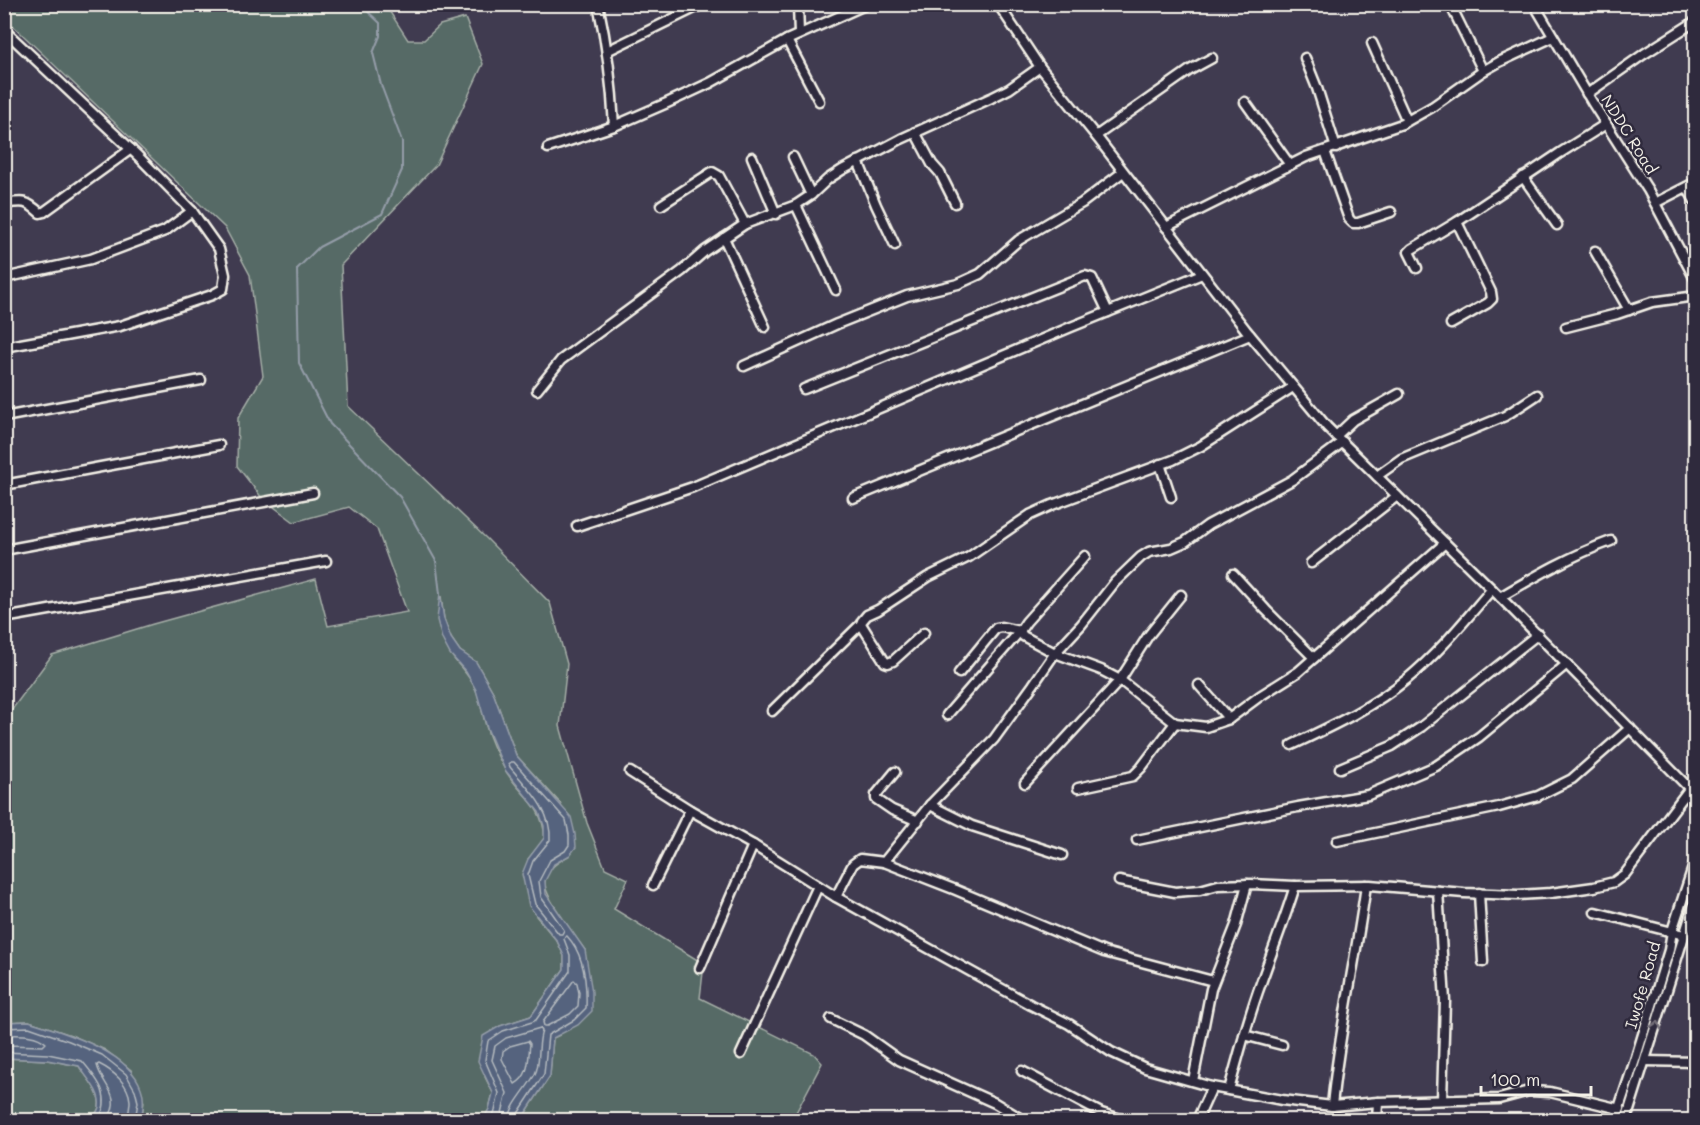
<svg xmlns="http://www.w3.org/2000/svg" width="1700" height="1125" font-family="Mali,sans-serif">
<rect width="100%" height="100%" fill="#403b50"/>
<filter id="ink" filterUnits="userSpaceOnUse"><feTurbulence type="fractalNoise" baseFrequency=".0167" numOctaves="2"/><feDisplacementMap in="SourceGraphic" scale="12" xChannelSelector="R" yChannelSelector="G"/><feConvolveMatrix kernelMatrix="1 2 1 2 8 2 1 2 1" color-interpolation-filters="sRGB"/></filter>
<g filter="url(#ink)">
<g fill="#566b66" stroke="#a5aea7" stroke-width="1.5">
<path d="M4 5H371L390 12 408 40H424L440 25 465 18 483 64 436 165 341 265 348 406 487 539 550 603 567 664 560 726 587 823 605 868 628 879 614 909 704 964 700 998 814 1054 822 1063 792 1120H521L550 1076 553 1038 560 1035 585 950C576 937 543 895 545 882 547 868 559 861 570 855L561 804 516 755 493 692 476 662 460 651 451 638 444 619 441 596C436 616 438 635 450 653 458 666 470 675 476 690 481 701 482 714 486 726 490 740 497 755 504 768 519 796 542 801 545 838L528 859 536 916 557 941 564 956V969L531 1016 500 1026 485 1077 493 1093 489 1109 483 1120H141L144 1102 131 1070 105 1050 71 1035 29 1021 5 1022V719L52 655 153 624 316 579 328 626 407 612 377 529 349 507 294 522 262 498 237 466 238 418 263 376 250 275 225 228 5 18Z"/>
<path d="M5 1058 47 1060 79 1066C86 1077 102 1093 99 1107 98 1112 94 1116 91 1120H5Z"/>
</g>
<g fill="#54647e" stroke="#949ca8" stroke-width="1.5">
<polygon points="440,593 444,619 451,638 460,651 476,662 493,692 516,755 571,817 575,834 576,847 570,855 554,864 545,881 546,894 585,950 592,992 592,1011 578,1025 553,1038 550,1076 521,1120 483,1120 489,1109 493,1093 478,1061 483,1036 500,1026 531,1016 564,969 564,956 557,941 529,906 522,874 528,859 544,838 544,826 539,812 505,770 487,728 476,690 466,672 450,654 442,639 437,620"/>
<path d="M29 1021C64 1033 128 1050 141 1088 145 1099 143 1110 141 1120H91C94 1116 98 1112 99 1107 102 1093 86 1077 79 1066L47 1060 5 1058V1022Z"/>
</g>
<g fill="none" stroke-linecap="round" stroke-linejoin="round">
<g stroke="#b4b9be" stroke-width="1.5">
<path d="M511 762H514L566 820 569 835V845L565 851 550 860 539 881 541 897 564 930 562 934H559L535 904 528 875 533 861 550 840C552 810 528 789 510 767L509 764Z"/>
<polygon points="574,980 577,983 579,993 578,1006 570,1014 547,1026 544,1026 543,1022"/>
<polyline points="4,1028 29,1027 69,1041 102,1055 126,1074 135,1090 138,1102 135,1120"/>
<path d="M4 1035C19 1035 35 1033 46 1043L43 1046 4 1045"/>
<path d="M528 1041 530 1044C528 1059 530 1076 515 1084L502 1059 503 1051 510 1046Z"/>
<path d="M4 1052 48 1054 82 1061C98 1080 113 1097 98 1120"/>
<path d="M107 1120C124 1095 102 1086 97 1065L99 1064C113 1071 129 1084 130 1101 130 1107 128 1114 128 1120"/>
<path d="M490 1120 495 1111 499 1093 485 1060 488 1041 503 1031 532 1022 536 1020 570 971V955L564 939 565 937 567 936C584 954 587 984 586 1008L574 1020 548 1035 544 1074 517 1115 516 1120"/>
<path d="M498 1120 502 1113 507 1093 492 1060 495 1046 506 1038 540 1028 542 1031C537 1044 541 1063 535 1074 528 1088 510 1105 509 1120"/>
</g>
<polyline stroke="#949ca8" stroke-width="2" points="353,4 364,8 380,23 380,36 373,53 381,85 402,141 402,170 382,214 319,247 297,269 299,363 330,424 400,497 436,561 440,594"/>
<g stroke="#f4f1e8" stroke-width="13">
<g id="minor">
<path d="M598 4C607 45 612 85 614 126"/>
<polyline points="798,4 799,34"/>
<polyline points="998,4 1040,67 1096,136 1246,330 1327,427 1500,597 1696,795"/>
<polyline points="1450,4 1483,71"/>
<polyline points="1534,4 1592,102 1648,190 1696,281"/>
<polyline points="4,30 138,156 192,211 219,249 225,275 223,289 212,295 120,326 4,347"/>
<polyline points="787,40 819,101"/>
<polyline points="1372,43 1407,121"/>
<polyline points="607,51 703,4"/>
<polyline points="1305,58 1317,88 1336,148"/>
<polyline points="1587,94 1644,54 1696,21"/>
<polyline points="1245,102 1290,165"/>
<polyline points="915,132 932,164 940,173 955,203"/>
<polyline points="1096,136 1190,70 1212,58"/>
<polyline points="548,148 614,126 667,103 710,83 787,40 867,4"/>
<polyline points="1325,151 1349,219 1353,223 1358,223 1391,212"/>
<polyline points="752,157 776,214"/>
<polyline points="793,157 811,195"/>
<polyline points="858,161 876,205 895,245"/>
<polyline points="1523,177 1557,225"/>
<polyline points="1687,187 1696,203"/>
<polyline points="1655,203 1696,182"/>
<path d="M4 204C23 201 26 200 40 213L44 212 131 149"/>
<polyline points="661,205 712,172 719,176 745,224"/>
<polyline points="796,205 836,290"/>
<polyline points="1166,227 1306,157 1402,124 1432,107 1483,71 1499,62 1553,37"/>
<polyline points="724,238 765,327"/>
<polyline points="1595,251 1629,310"/>
<polyline points="1417,268 1409,252 1412,249 1457,222 1560,153 1606,124"/>
<polyline points="4,278 91,259 165,231 192,211"/>
<polyline points="1451,324 1488,303 1492,299 1491,292 1457,222"/>
<polyline points="1566,327 1617,314 1652,302 1696,296"/>
<polyline points="744,366 837,324 907,296 958,284 980,274 1019,240 1082,203 1123,172"/>
<polyline points="804,389 1085,276 1092,278 1108,312"/>
<polyline points="537,390 561,360 682,271 705,251 745,224 796,205 811,195 828,179 842,170 901,139 991,98 1009,89 1040,67"/>
<polyline points="4,417 201,380"/>
<polyline points="1336,436 1353,420 1399,394"/>
<polyline points="1160,464 1171,497"/>
<polyline points="1377,476 1401,459 1505,416 1537,395"/>
<polyline points="4,485 219,445"/>
<polyline points="853,498 1250,335"/>
<polyline points="577,526 693,487 1071,327 1202,274"/>
<polyline points="4,550 313,493"/>
<polyline points="1085,556 1026,622 1020,631 1023,636 1055,653 1101,670 1120,680 1175,723 1206,727 1229,719 1260,696 1298,672 1445,543"/>
<polyline points="1311,563 1397,496"/>
<polyline points="1233,574 1266,610 1314,658"/>
<path d="M1500 597C1536 576 1572 555 1611 541"/>
<polyline points="4,618 326,561"/>
<polyline points="924,633 893,661 888,663 885,662 861,624 862,621 867,615 878,610 928,577 969,557 1030,515 1052,505 1173,460 1201,446 1293,387"/>
<polyline points="1199,685 1229,719"/>
<polyline points="772,711 861,624"/>
<polyline points="947,715 1020,631 1001,627 996,628 959,673"/>
<path d="M1292 745C1332 726 1373 707 1407 679 1439 653 1465 620 1492 589"/>
<polyline points="1340,768 1392,746 1421,727 1538,634"/>
<polyline points="630,772 690,810 753,845 836,897 1031,1005 1069,1024 1111,1052 1145,1068 1212,1087 1282,1100 1332,1106 1378,1102 1499,1099 1529,1091 1550,1092 1620,1109"/>
<polyline points="895,772 876,795 876,799 892,810 918,821"/>
<polyline points="1025,783 1120,680 1148,636 1181,595"/>
<polyline points="1078,788 1133,776 1141,768 1175,723"/>
<polyline points="930,805 972,826 1062,855"/>
<polyline points="1137,840 1298,807 1368,795 1436,766 1479,737 1567,664"/>
<polyline points="1337,841 1499,807 1538,796 1572,779 1630,728"/>
<polyline points="884,862 956,890 1104,952 1213,981"/>
<polyline points="1119,881 1175,892 1200,890 1218,885 1251,884 1295,886 1370,885 1464,893 1518,895 1551,893 1594,887 1614,882 1625,874 1690,788"/>
<polyline points="653,885 690,810"/>
<polyline points="1438,891 1445,1001 1442,1100"/>
<polyline points="1479,893 1483,962"/>
<polyline points="836,897 853,864 860,859 884,862 930,805 994,739 1033,685 1055,653 1081,625 1115,582 1141,557 1149,552 1171,548 1185,542 1208,525 1292,480 1343,442"/>
<polyline points="1595,912 1684,935"/>
<polyline points="700,968 753,845"/>
<polyline points="831,1019 864,1035 899,1060 995,1103 1023,1120"/>
<polyline points="1244,1035 1282,1045"/>
<polyline points="741,1054 818,886"/>
<polyline points="1645,1061 1696,1062"/>
<polyline points="1022,1071 1101,1113 1124,1120"/>
<polyline points="1193,1081 1211,989 1236,925 1247,884"/>
<path d="M1229 1090C1239 1054 1248 1018 1261 983 1272 951 1285 919 1295 886"/>
<path d="M1332 1106C1339 1032 1356 959 1366 885"/>
<polyline points="1197,1120 1212,1087"/>
<polyline points="1377,1120 1378,1102"/>
<polyline points="1615,1120 1636,1057 1669,950 1672,931 1696,858"/>
<polyline points="1626,1120 1696,898"/>
</g>
</g>
<use href="#minor" stroke="#2f2a3d" stroke-width="8"/>
</g>
<defs><path id="oneway-chevron" d="M-2-3.5L2.5 0L-2 3.5" fill="none" stroke-width="1.6" stroke-linecap="round" stroke-linejoin="round" transform="scale(1.5)"/></defs>
<use stroke="#747079" href="#oneway-chevron" transform="translate(1657 1025) rotate(-73)"/>
</g>
<g text-anchor="middle" dominant-baseline="central" stroke-width="5" stroke-linejoin="round" paint-order="stroke">
<g font-size="16" fill="#f4f1e8" stroke="#2f2a3d">
<text transform="translate(1630 134) rotate(58)">NDDC Road</text>
<text transform="translate(1642 985) rotate(-74)">Iwofe Road</text>
</g>
</g>
<rect width="1700" height="1125" fill="none" stroke="#2f2a3d" stroke-width="24"/>
<rect x="12" y="12" width="1676" height="1101" fill="none" stroke="#f4f1e8" stroke-width="2" filter="url(#ink)"/>
<path d="M1481 1086v9h110v-9" fill="none" stroke="#f4f1e8" stroke-width="3"/>
<text x="1490" y="1086" font-size="18" fill="#f4f1e8" stroke="#2f2a3d" stroke-width="4.5" paint-order="stroke">100 m</text>
</svg>
